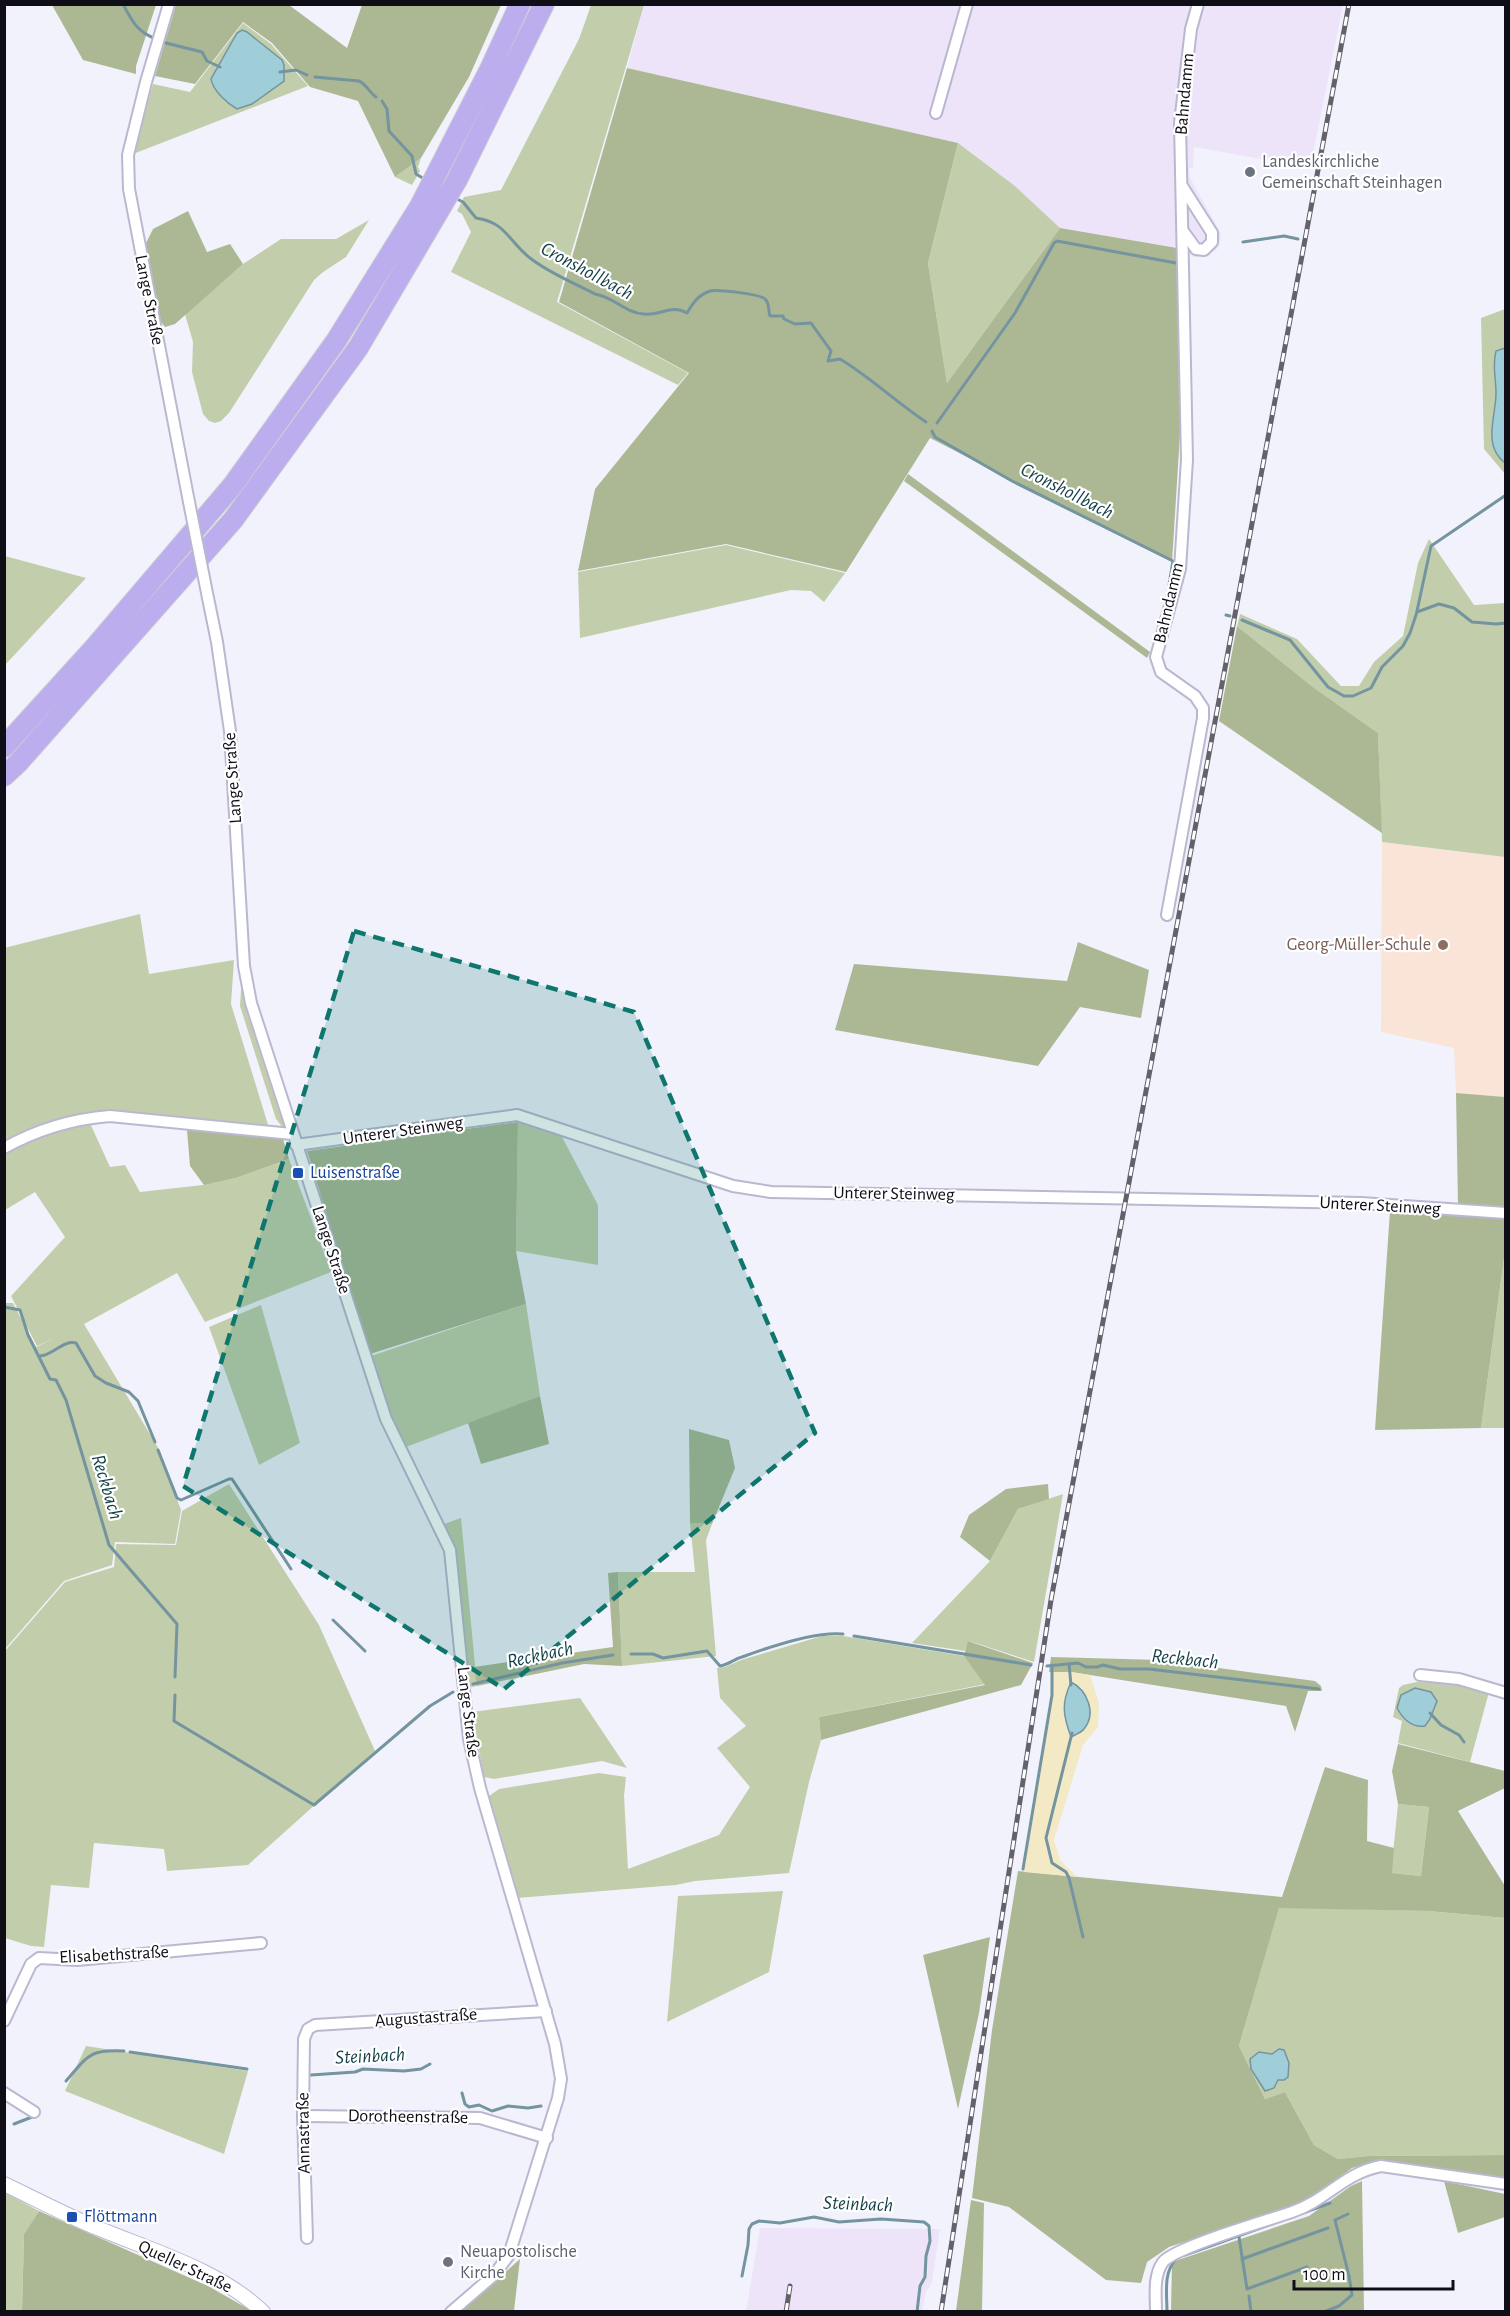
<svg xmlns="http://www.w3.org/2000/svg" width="1510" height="2316" font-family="'Alegreya Sans',sans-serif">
<rect width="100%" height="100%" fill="#f2f2fc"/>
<g fill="#ede4fa">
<polygon points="644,5 1343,5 1310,168 1194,147 1193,168 1189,168 1190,178 1221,233 1220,244 1216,250 1202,257 1194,257 1177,248 1060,228 1015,186 958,143 627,68"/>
<polygon points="760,2228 940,2229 932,2282 926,2292 922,2311 746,2311"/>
</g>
<polygon fill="#fae4d7" points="1382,842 1505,857 1505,1097 1456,1093 1454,1048 1381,1032"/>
<g fill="#c2ceab" fill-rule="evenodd">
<polygon points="591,5 644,5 557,302 688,373 678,385 451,272 471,232 462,214 457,211 464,197 501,190 579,39"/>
<path d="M243 23 271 44 308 86 133 154 153 84 190 92ZM239 31 247 32 282 60 211 79Z"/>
<polygon points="958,143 1015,186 1060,228 947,383 928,263"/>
<polygon points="421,158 418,167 420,171 412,185 395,177"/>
<polygon points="369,220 346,257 323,272 314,280 229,413 221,421 215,423 209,421 203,414 192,372 193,342 185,314 243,264 281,239 336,239"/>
<polygon points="1505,309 1505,474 1484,449 1481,318"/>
<polygon points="1429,539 1474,605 1505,603 1505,857 1382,842 1378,733 1313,687 1237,626 1240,614 1297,639 1341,686 1359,686 1374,662 1403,636 1418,563"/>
<polygon points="726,545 845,573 824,602 811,591 791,590 580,638 578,572"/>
<polygon points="5,556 86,578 5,665 4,665"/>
<polygon points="140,914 149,974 234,960 231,1004 269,1128 115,1114 5,1143 4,948"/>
<polygon points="242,976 247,1003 286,1127 283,1128 276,1119 240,1006"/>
<polygon points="89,1121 110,1167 125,1165 140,1192 203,1185 236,1178 289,1159 331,1272 205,1322 177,1273 84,1324 160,1451 181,1510 175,1544 115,1542 112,1565 64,1581 5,1649 5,1303 13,1303 36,1347 55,1338 37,1346 11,1296 65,1237 35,1192 5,1210 5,1152 29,1138"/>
<polygon points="518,1122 561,1135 598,1205 598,1265 516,1251"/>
<polygon points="1505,1251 1505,1428 1481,1428"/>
<polygon points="526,1304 540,1396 406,1447 390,1420 368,1357"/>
<polygon points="261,1305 300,1443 259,1465 209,1327"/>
<polygon points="229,1484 319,1625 375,1751 248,1865 167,1871 164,1849 94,1843 89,1888 51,1885 44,1947 31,1946 5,1938 5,1651 65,1582 114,1567 116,1544 176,1545 182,1511"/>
<polygon points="1063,1494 1034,1662 969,1641 965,1651 912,1643 990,1561 1018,1509"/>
<polygon points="461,1518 477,1686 468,1688 455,1549 444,1524"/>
<polygon points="690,1523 712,1524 706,1540 716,1656 622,1666 618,1572 695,1572"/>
<polygon points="822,1636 843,1636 964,1656 986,1684 819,1717 821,1740 809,1782 789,1873 695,1881 676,1885 517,1898 489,1796 499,1789 599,1773 626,1777 624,1796 628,1869 719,1835 750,1787 717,1748 746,1726 720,1698 717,1668 725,1667 741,1660"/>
<polygon points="1417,1682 1458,1683 1489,1692 1470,1762 1398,1743 1402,1721 1393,1717 1399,1688 1403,1685"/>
<polygon points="580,1698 627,1768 602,1761 494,1779 484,1777 472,1712"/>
<polygon points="1398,1804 1429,1807 1421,1876 1391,1873"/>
<polygon points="783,1891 769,1972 667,2022 678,1896"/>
<polygon points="1279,1907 1428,1911 1505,1918 1505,2155 1368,2156 1338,2159 1314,2145 1285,2092 1265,2099 1239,2046"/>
<polygon points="86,2046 248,2071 224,2154 65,2091"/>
<polygon points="4,2192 39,2211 24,2234 22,2311 5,2311"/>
</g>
<g fill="#acb894">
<polygon points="52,5 156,5 136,66 136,74 83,60"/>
<polygon points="176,5 289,5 347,48 362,5 501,5 469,77 421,158 395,177 358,101 310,87 272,43 243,22 195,84 155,76"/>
<polygon points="627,68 958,143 928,263 947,383 1060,228 1177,248 1181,418 1172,562 930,438 846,572 726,544 578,571 595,489 689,373 559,302"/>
<polygon points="188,211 207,252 230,244 243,264 175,324 165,327 159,319 146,243 153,229"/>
<polygon points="908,474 1150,652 1147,658 904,481"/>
<polygon points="1237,626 1313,687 1378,733 1382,833 1219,721"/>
<polygon points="1078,942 1149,970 1141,1018 1080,1007 1038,1066 835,1030 854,964 1067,981"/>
<polygon points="1456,1093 1505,1097 1505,1209 1458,1205"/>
<polygon points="518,1122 516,1251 526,1304 370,1354 307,1151"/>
<polygon points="187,1130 283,1139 289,1159 236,1178 204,1185 190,1166"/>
<polygon points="1390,1211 1505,1218 1505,1251 1481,1428 1375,1430"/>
<polygon points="540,1396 549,1444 481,1464 468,1423"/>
<polygon points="689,1429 729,1440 735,1468 712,1524 690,1523"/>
<polygon points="1048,1484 1049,1499 1018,1509 990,1561 960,1537 969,1515 1006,1489"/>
<polygon points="618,1572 622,1666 584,1664 477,1686 474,1667 613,1647 608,1573"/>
<polygon points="968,1641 1033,1663 1021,1685 821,1740 819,1717 985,1685 964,1656"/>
<polygon points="1051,1657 1160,1660 1315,1681 1321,1686 1322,1691 1308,1691 1295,1732 1286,1706 1071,1672 1049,1672"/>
<polygon points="1398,1744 1505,1771 1505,1788 1458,1811 1505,1886 1505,1918 1428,1911 1279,1908 1239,2046 1265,2099 1285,2092 1314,2145 1338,2159 1368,2156 1505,2155 1505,2180 1381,2160 1352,2168 1305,2202 1169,2247 1147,2262 1141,2283 1106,2280 1009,2207 972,2198 992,2030 1018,1871 1282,1897 1325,1767 1368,1780 1367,1841 1394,1848 1392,1873 1421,1876 1429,1807 1398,1804 1392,1771"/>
<polygon points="990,1937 979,2013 958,2109 923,1955"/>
<polygon points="1362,2181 1364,2311 1171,2311 1172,2262 1309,2216 1351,2186"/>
<polygon points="1444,2181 1505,2194 1505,2217 1458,2233"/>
<polygon points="971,2200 984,2203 982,2311 956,2311"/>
<polygon points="39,2211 208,2286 252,2311 22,2311 24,2234"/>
<polygon points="520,2259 514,2311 462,2311"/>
</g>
<g fill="#f3e9c4">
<polygon points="1053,1672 1068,1672 1070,1683 1065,1696 1063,1710 1071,1737 1045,1838 1052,1863 1065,1872 1067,1876 1024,1872 1052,1695"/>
<path d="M1071 1672 1090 1675 1099 1703 1098 1727 1083 1745 1054 1840 1060 1860 1077 1877 1069 1876 1066 1871 1053 1863 1047 1838 1072 1737C1097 1721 1089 1712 1082 1688L1073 1683Z"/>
</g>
<g fill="#9fced9" stroke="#74949f" stroke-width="1.5">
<path d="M242 30 247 32 282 60 284 65V81L252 104 237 109C227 103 213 91 211 79L237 33Z"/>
<path d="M1505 348H1506L1505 463C1482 445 1496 417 1496 393 1496 378 1492 366 1496 351Z"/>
<path d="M1071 1682C1087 1690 1097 1713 1084 1729 1082 1732 1075 1735 1071 1737 1063 1715 1061 1704 1071 1682Z"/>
<path d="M1415 1688 1431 1692 1437 1701 1430 1719 1425 1726C1412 1728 1403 1719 1397 1708L1401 1695Z"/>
<polygon points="1279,2049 1284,2050 1289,2063 1288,2077 1284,2080 1278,2080 1274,2088 1265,2091 1251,2069 1250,2059 1259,2052 1272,2054"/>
</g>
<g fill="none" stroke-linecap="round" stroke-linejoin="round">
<g stroke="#74949f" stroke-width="3">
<path d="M123 4C132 21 137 32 156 39"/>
<polyline points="162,42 202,52 207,61 220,67"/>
<polyline points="280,72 296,70 307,75"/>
<path d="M315 77 359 81C366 84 370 93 376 97"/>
<polyline points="382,101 387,109 389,131 412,156 416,174 426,180"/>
<path d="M455 198 463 202 476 218C506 222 509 242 530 258 549 273 574 283 595 294 614 297 625 313 644 314 661 316 671 304 687 313 693 303 698 295 710 291 716 289 760 294 765 299 770 303 768 311 770 316H783L784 319 795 324 811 323 831 351 828 361 840 359C870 377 896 402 926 422"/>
<polyline points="1243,242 1284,236 1298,239"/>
<polyline points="937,423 1015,313 1054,243 1057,241 1176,263"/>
<polyline points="932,431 935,437 1012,481 1173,561 1169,585"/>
<polyline points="1417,611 1431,546 1506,495"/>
<polyline points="1226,615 1230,616"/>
<polyline points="1242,620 1290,640 1328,687 1344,696 1353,696 1371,688 1382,667 1403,646 1410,633 1417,612 1439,604 1454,608 1472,622 1496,624 1506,623"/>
<polyline points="4,1307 20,1310 28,1335 50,1379 56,1380 66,1400 109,1545 177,1624 175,1677"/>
<path d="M40 1356C53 1355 63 1340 76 1343L95 1376 106 1383 129 1392 138 1401 155 1442"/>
<polyline points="158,1450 177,1498 181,1500 229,1479 232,1479 291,1569"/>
<polyline points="333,1620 365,1651"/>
<polyline points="854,1636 1031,1665"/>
<path d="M631 1654H653L663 1658 707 1651 720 1666C728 1665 734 1659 742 1657 769 1647 815 1631 843 1634"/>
<polyline points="1069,1664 1071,1685"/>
<polyline points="1047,1666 1078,1663 1086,1667 1097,1667 1103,1665 1120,1669 1149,1669 1319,1689"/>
<polyline points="473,1684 562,1663 613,1655"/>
<polyline points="175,1695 174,1721 314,1805 430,1706 453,1692"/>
<polyline points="1430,1713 1441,1725 1459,1735 1464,1742"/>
<polyline points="1072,1733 1046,1838 1052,1863 1066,1872 1069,1878 1083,1937"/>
<polyline points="1023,1869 1052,1695 1052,1665"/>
<polyline points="130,2052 247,2069"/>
<polyline points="311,2075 355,2072 363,2069 404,2071 421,2069 430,2064"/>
<path d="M66 2081C88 2056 89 2049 124 2051"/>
<polyline points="462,2093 465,2104 469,2107 479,2105 492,2111 508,2106 528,2108 541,2106"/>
<polyline points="14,2124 32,2117"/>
<polyline points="1303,2213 1330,2203"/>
<polyline points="1239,2237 1247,2289 1307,2267"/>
<polyline points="1185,2255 1283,2220"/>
<polyline points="1242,2259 1328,2228"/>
<polyline points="742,2276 748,2245 749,2229 752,2224 759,2221 780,2223 814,2217 839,2222 881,2219 924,2222 929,2226 930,2241 926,2256 925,2277 920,2286 917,2312"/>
<polyline points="1249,2296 1251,2312"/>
<path d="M1167 2312C1167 2293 1163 2273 1176 2259"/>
<polyline points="1324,2312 1339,2306 1352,2295 1349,2276 1335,2220 1348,2214"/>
</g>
<g stroke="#bab8d0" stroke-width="14">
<g id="minor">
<polyline points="169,4 146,82 128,155 129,189 189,502"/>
<polyline points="936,113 967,4"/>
<polyline points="1182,186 1212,233 1212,242 1204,250 1196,249 1183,231"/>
<polyline points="208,598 217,642 230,731 244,966 251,1003 386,1419 450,1550 469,1739 480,1788 555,2044 561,2079 558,2098 509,2255 494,2275 451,2312"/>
<polyline points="1167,915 1203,718 1203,708 1195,696 1161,672 1156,657 1180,569 1187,460 1180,123 1191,29 1198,4"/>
<polyline points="296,1145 517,1115 733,1186 771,1192 1361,1203 1506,1213"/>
<path d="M4 1148C38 1129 72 1119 110 1116L292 1134"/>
<polyline points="1420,1675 1459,1679 1506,1693"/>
<polyline points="4,2021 31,1964 39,1958 77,1960 261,1943"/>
<polyline points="4,2093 34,2112"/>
<polyline points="303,2116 480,2118 547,2138"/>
<polyline points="307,2238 303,2116 304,2039 308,2029 315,2025 546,2011"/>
<path d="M1156 2312C1156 2295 1153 2276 1163 2262 1175 2247 1269 2220 1292 2212 1327 2200 1344 2173 1381 2166L1506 2184"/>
</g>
</g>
<g stroke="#bab8d0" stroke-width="16">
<path id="tertiary" d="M4 2184C36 2199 67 2216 100 2229 155 2252 219 2270 263 2312"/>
</g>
<g stroke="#cfcfd1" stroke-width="22">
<g id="motorway">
<polyline points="4,747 95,647 233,485 336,341 420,206 490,69 520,4"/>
<polyline points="4,776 18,763 233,520 358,348 457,180 544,4"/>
</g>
</g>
<use href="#minor" stroke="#fff" stroke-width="10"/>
<use href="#tertiary" stroke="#fff" stroke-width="14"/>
<use href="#motorway" stroke="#bbadee" stroke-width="20"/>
<g stroke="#63626c" stroke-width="5">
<g id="rail">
<polyline points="786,2312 790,2286"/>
<polyline points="941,2312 1051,1600 1349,4"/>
</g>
</g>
<use href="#rail" stroke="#fff" stroke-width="3" stroke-dasharray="9" stroke-linecap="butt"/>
<g stroke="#bab8d0" stroke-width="14" stroke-linecap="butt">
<polyline id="minor-bridge" points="189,502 208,598"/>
</g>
<use href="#minor-bridge" stroke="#fff" stroke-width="10"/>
</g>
<path fill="#0f766e" fill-opacity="0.2" stroke="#0f766e" stroke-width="4.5" stroke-dasharray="12 8" stroke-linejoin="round" d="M354 931 634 1012 815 1433 504 1689 183 1486Z"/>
<g fill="#6b7280" stroke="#fff" stroke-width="2">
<circle cx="1250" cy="172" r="6"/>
<circle cx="448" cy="2262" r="6"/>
</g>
<circle fill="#8d6e63" stroke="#fff" stroke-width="2" cx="1443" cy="945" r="6"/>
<g fill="#1a4fb4" stroke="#fff" stroke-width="2">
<rect x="292" y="1167" width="12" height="12" rx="3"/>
<rect x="66" y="2211" width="12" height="12" rx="3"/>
</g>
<g text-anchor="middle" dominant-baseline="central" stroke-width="4.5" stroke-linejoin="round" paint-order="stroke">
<g font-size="18" fill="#0f0e17" stroke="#fff">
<text transform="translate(1185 94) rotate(-85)">Bahndamm</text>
<text transform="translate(149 300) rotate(79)">Lange Straße</text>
<text transform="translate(1169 603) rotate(-77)">Bahndamm</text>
<text transform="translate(233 778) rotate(-94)">Lange Straße</text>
<text transform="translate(403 1131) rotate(-8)">Unterer Steinweg</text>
<text transform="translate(894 1194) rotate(1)">Unterer Steinweg</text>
<text transform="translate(1380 1206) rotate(3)">Unterer Steinweg</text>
<text transform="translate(331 1250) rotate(72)">Lange Straße</text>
<text transform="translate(468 1712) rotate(83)">Lange Straße</text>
<text transform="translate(114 1955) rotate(-3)">Elisabethstraße</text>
<text transform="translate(426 2018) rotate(-4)">Augustastraße</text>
<text transform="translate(408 2117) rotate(1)">Dorotheenstraße</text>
<text transform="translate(304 2133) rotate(-91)">Annastraße</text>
<text transform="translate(185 2267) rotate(25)">Queller Straße</text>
</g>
<g font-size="18" fill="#5b616d" stroke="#fff" text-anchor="start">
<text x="1262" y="162">Landeskirchliche<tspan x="1262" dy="21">Gemeinschaft Steinhagen</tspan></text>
<text x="460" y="2252">Neuapostolische<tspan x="460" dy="21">Kirche</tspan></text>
</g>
<g font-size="18" fill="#785e54" stroke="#fff" text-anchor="end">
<text x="1431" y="945">Georg-Müller-Schule</text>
</g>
<g font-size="18" fill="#164399" stroke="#fff" text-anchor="start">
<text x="310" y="1173">Luisenstraße</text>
<text x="84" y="2217">Flöttmann</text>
</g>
<g font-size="20" font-style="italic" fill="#133f48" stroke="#fff">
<text transform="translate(587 271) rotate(28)">Cronshollbach</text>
<text transform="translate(1067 491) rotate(27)">Cronshollbach</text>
<text transform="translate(107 1487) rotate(73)">Reckbach</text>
<text transform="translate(540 1655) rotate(-12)">Reckbach</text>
<text transform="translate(1185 1659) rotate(6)">Reckbach</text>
<text transform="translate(370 2056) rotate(-3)">Steinbach</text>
<text transform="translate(858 2204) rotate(2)">Steinbach</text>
</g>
</g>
<rect width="1510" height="2316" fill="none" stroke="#0f0e17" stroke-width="12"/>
<path d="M1294 2280v9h159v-9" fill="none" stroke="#0f0e17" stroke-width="3"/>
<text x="1303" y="2280" font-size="18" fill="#0f0e17" stroke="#ffffff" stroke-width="4.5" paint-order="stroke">100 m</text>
</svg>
